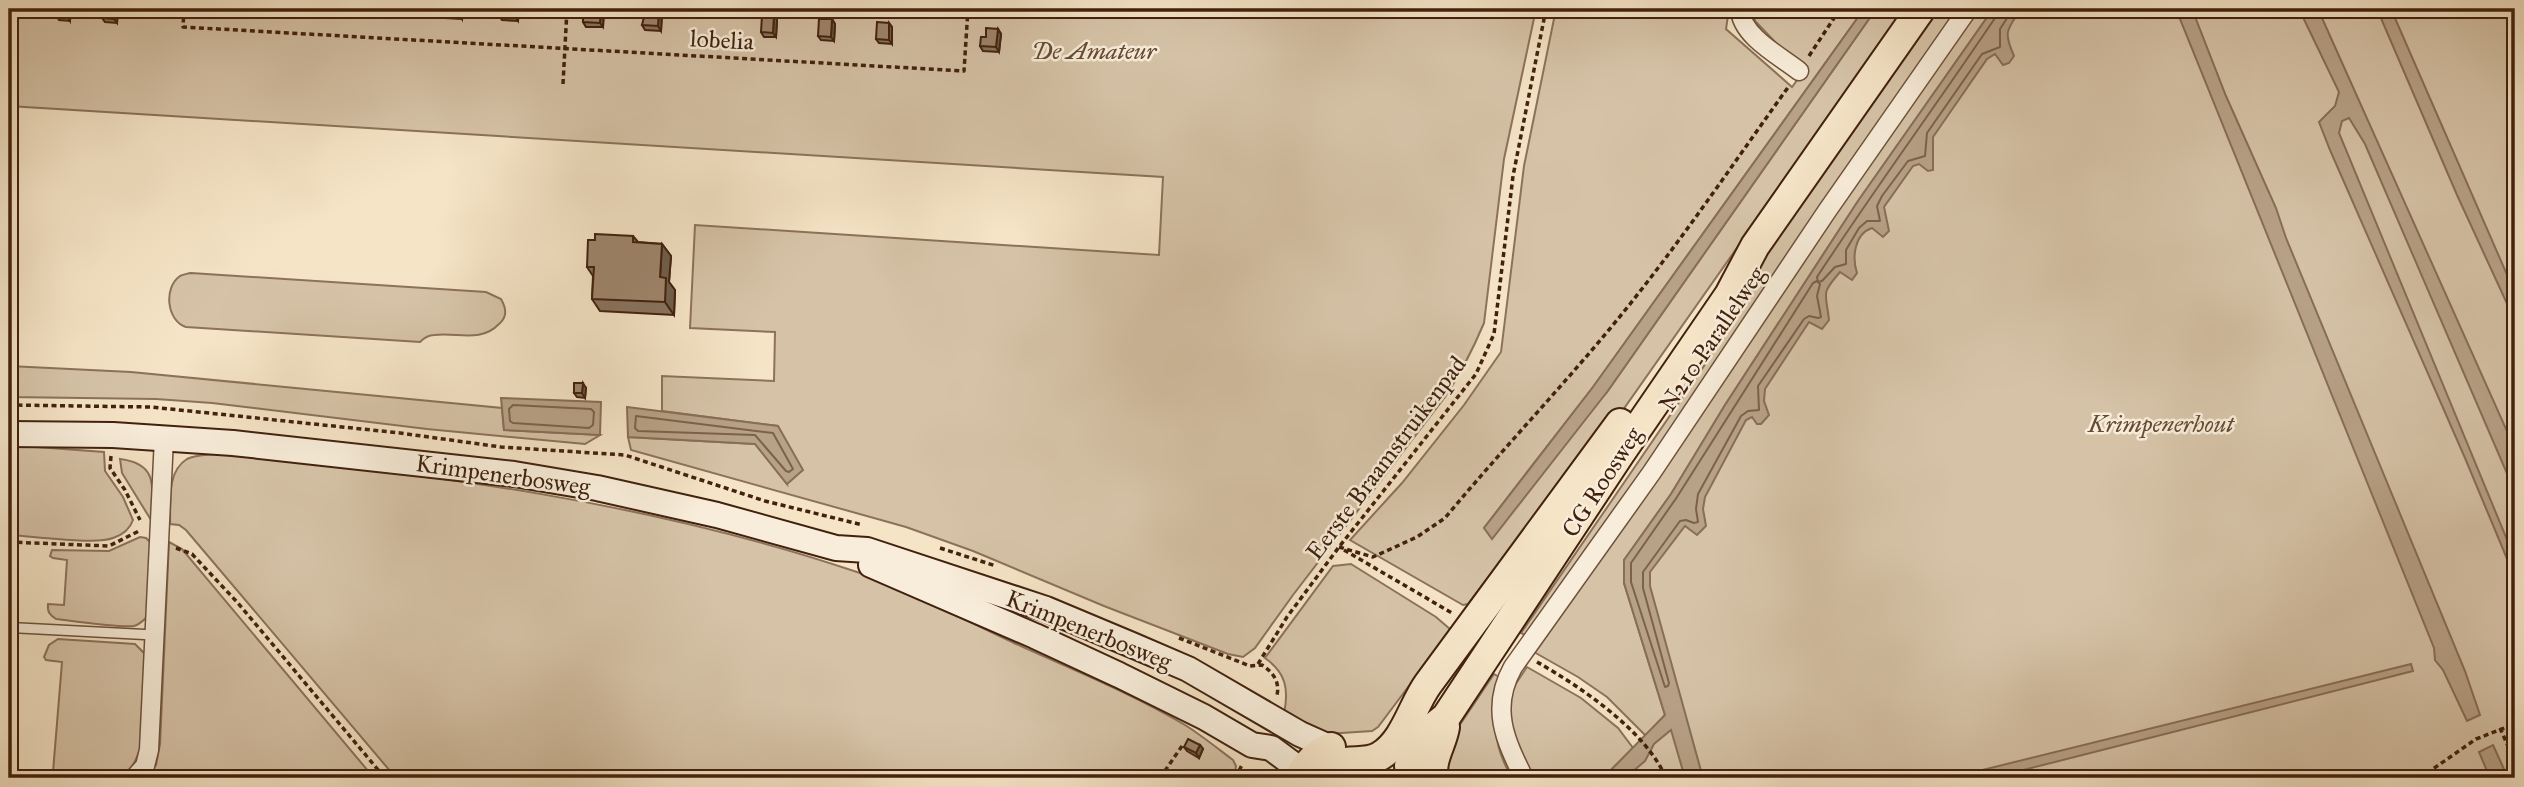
<svg xmlns="http://www.w3.org/2000/svg" width="2524" height="787" font-family="'IM FELL Great Primer',serif">
<rect width="100%" height="100%" fill="#f5e4c6"/>
<filter id="stains"><feTurbulence type="fractalNoise" baseFrequency=".00286" numOctaves="4"/><feColorMatrix values="0 0 0 0 .2 0 0 0 0 .09 0 0 0 0 .02 0 0 0 .5 -.17"/></filter>
<radialGradient id="worn" r=".72"><stop offset=".6" stop-color="#630" stop-opacity="0"/><stop offset="1" stop-color="#630" stop-opacity=".3"/></radialGradient>
<g fill="#d6c3a7" stroke="#8c725a" stroke-width="2">
<path d="M9 9H1536L1504 159 1484 323C1473 349 1461 373 1445 397L1293 595 1255 648 1243 657 1228 654 1104 606 973 551 906 527 631 450 628 437 755 444 787 484 778 426 662 411V376L774 381 775 332 690 328 695 225 1159 255 1163 177 9 106Z"/>
<polygon points="1556,9 1729,9 1726,29 1792,87 1807,67 1785,52 1755,21 1754,9 1864,9 1593,387 1484,528 1607,392 1876,9 1905,9 1606,434 1549,497 1468,604 1463,605 1350,540 1402,483 1464,405 1501,352 1524,166"/>
<polygon points="1934,9 1959,9 1602,539 1525,635 1521,633 1706,363 1767,253"/>
<polygon points="1975,9 1993,9 1858,201 1725,405 1671,494 1624,560 1624,583 1665,715 1646,736 1607,697 1578,677 1534,652"/>
<polygon points="2011,9 2515,9 2515,778 1616,778 1678,717 1638,570"/>
<path d="M191 273 486 292 501 299C506 308 508 316 499 324 481 343 457 332 434 335 428 335 424 338 420 342L186 327C167 321 163 288 180 276 182 275 189 273 191 273Z"/>
<polygon points="9,366 131,372 502,408 504,430 600,435 585,444 427,429 212,403 156,399 9,397"/>
<path d="M9 445 104 452 105 471 123 497 133 520C130 529 122 535 113 538 96 545 31 536 9 535Z"/>
<path d="M216 454C433 473 649 502 857 572 911 591 962 619 1014 643 1071 669 1131 693 1185 725 1201 735 1217 748 1233 760L1236 766 1234 778H396L186 530 179 525 170 524C171 503 166 472 187 459 195 455 207 455 216 454Z"/>
<path d="M120 459C160 464 152 489 151 520L122 473Z"/>
<path d="M140 537 146 538 151 543 148 616C144 620 139 625 134 626 119 628 74 621 56 619 50 615 47 612 48 604L64 605 67 560 53 558 50 556 52 550 109 551Z"/>
<polygon points="169,542 182,549 374,778 145,778 156,765 160,744"/>
<path d="M1351 564 1436 617 1451 630 1378 727 1372 731 1326 734 1284 714C1289 689 1286 673 1265 658L1333 566Z"/>
<path d="M58 639 135 644 145 654C144 694 154 747 123 778H37L38 771 53 772 62 662 46 660 44 657 49 645Z"/>
<polygon points="1527,667 1581,698 1618,728 1633,748 1603,778 1532,778 1507,732 1507,697"/>
<path d="M1494 674 1499 677C1492 716 1492 744 1512 778H1442L1447 744Z"/>
</g>
<g fill="#b8a287" stroke="#886e57" stroke-width="2">
<polygon points="1864,9 1876,9 1607,392 1492,539 1484,528 1593,387"/>
<path d="M1993 9H2021C2007 30 2003 31 2014 56L2009 63 2003 65 1995 54 1987 59 1933 137V170L1928 171 1919 164 1913 166 1884 207 1889 231 1883 237 1872 228C1854 234 1852 258 1857 273L1852 280 1840 272C1820 295 1826 292 1829 320L1822 329 1809 322 1765 389 1764 401 1769 415 1761 424H1757L1752 417 1746 420 1705 497 1703 509 1706 526 1697 535 1685 526 1650 572V586L1703 778H1685L1671 730 1654 744 1645 761 1625 778H1603L1665 715 1624 583V560L1671 494 1725 405 1858 201Z"/>
<polygon points="2176,9 2192,9 2226,96 2276,208 2286,238 2465,671 2480,715 2467,721 2443,670 2435,660 2434,648"/>
<polygon points="2299,9 2318,9 2511,440 2515,455 2515,492 2365,144 2349,118 2342,121 2339,133 2515,559 2515,578 2465,458 2330,150 2319,122 2335,106 2339,92"/>
<polygon points="2377,9 2391,9 2515,293 2515,321 2457,195"/>
<polygon points="501,398 601,402 600,435 504,430"/>
<polygon points="627,407 778,426 803,470 787,484 755,444 628,437"/>
<polygon points="2411,664 2413,671 1992,778 1950,778"/>
<polygon points="2493,745 2508,778 2490,778 2479,752"/>
</g>
<g fill="none" stroke-linecap="round" stroke-linejoin="round">
<g stroke="#7c624a" stroke-width="2">
<path d="M1998 9 1997 15C1938 103 1875 188 1817 277L1818 282 1822 281 1835 267 1846 264V250L1859 228 1867 221H1880L1877 206 1882 196 1908 161 1925 156 1927 133 1982 54 2000 47V29L2013 9"/>
<polygon points="1817,281 1820,284 1817,296 1821,317 1818,318 1809,316 1804,319 1758,386 1759,410 1748,411 1741,416 1698,494 1696,509 1698,522 1694,523 1686,520 1680,521 1643,572 1643,588 1669,683 1668,686 1665,687 1631,582 1631,563 1677,497 1813,283"/>
<polygon points="513,405 591,409 594,412 593,425 589,428 513,423 510,421 509,409"/>
<polygon points="636,416 773,433 793,469 789,472 786,471 755,435 638,431 635,428"/>
</g>
<g stroke="#6e523c" stroke-width="12">
<polyline id="lane" points="20,628 154,635"/>
</g>
<g stroke="#6e523c" stroke-width="21">
<g id="street">
<path d="M1740 9C1741 36 1780 56 1799 71"/>
<polyline points="134,778 145,766 149,750 164,438"/>
<path d="M1524 778C1505 740 1490 708 1513 667L1652 472 1827 211 1968 9"/>
</g>
</g>
<g stroke="#41210e" stroke-width="28">
<g id="secondary">
<polyline points="9,434 113,435 233,443 514,474 597,488 717,515 836,548 867,550 1046,609 1132,645 1188,669 1300,734 1329,747"/>
<polyline points="871,565 1035,636 1119,675 1204,717 1252,745 1271,748 1302,771"/>
</g>
</g>
<g stroke="#41210e" stroke-width="32">
<g id="primary">
<polyline points="1409,766 1431,729 1446,717 1620,454 1729,295 1755,246 1921,9"/>
<path d="M1299 778C1306 764 1316 753 1331 747"/>
<path d="M1321 778C1340 751 1360 768 1380 756 1405 741 1412 706 1428 684L1620 423"/>
<path d="M1434 778C1430 760 1442 745 1445 727"/>
</g>
</g>
<g stroke="#41210e" stroke-width="3.5" stroke-dasharray="5 3.5" stroke-linecap="butt">
<polyline points="184,9 183,27 964,71 968,9"/>
<polyline points="1809,56 1840,9"/>
<polyline points="563,84 567,9"/>
<polyline points="9,405 151,407 400,433 501,447 625,455 765,501 863,525"/>
<polyline points="111,456 110,468 125,490 140,520"/>
<polyline points="9,542 109,546 139,531"/>
<path d="M1339 547 1373 557 1417 537 1445 518C1504 447 1568 381 1626 309 1684 237 1735 161 1789 86"/>
<polyline points="176,548 192,554 237,602 385,778"/>
<polyline points="940,548 996,566"/>
<polyline points="1344,550 1452,613"/>
<path d="M1179 638 1250 666 1262 665C1273 672 1280 682 1277 695"/>
<path d="M1537 662C1581 687 1646 731 1666 778"/>
<polyline points="1258,664 1287,617 1339,547 1476,374 1494,334 1513,176 1546,9"/>
<polyline points="2500,728 2515,762"/>
<polyline points="1160,778 1182,746"/>
<polyline points="1235,778 1242,765"/>
<polyline points="2420,778 2476,739 2515,724"/>
</g>
<use href="#lane" stroke="#f8edda" stroke-width="9"/>
<use href="#street" stroke="#f8edda" stroke-width="18"/>
<use href="#secondary" stroke="#f8edda" stroke-width="24"/>
<use href="#primary" stroke="#f5e4c6" stroke-width="28"/>
</g>
<g fill="#89735f" stroke="#41210e" stroke-width="2">
<polygon points="56,9 71,9 70,21 59,20 56,15"/>
<polygon points="103,9 118,9 117,23 105,22 102,18"/>
<polygon points="335,9 352,9 351,11 336,10"/>
<polygon points="442,9 462,9 462,19 445,18 442,14"/>
<polygon points="499,9 519,9 518,21 502,20 499,16"/>
<polygon points="604,9 603,27 586,27 583,22"/>
<polygon points="659,9 662,13 661,31 645,30 642,25"/>
<polygon points="989,9 1004,9 1003,11 990,10"/>
<polygon points="1037,9 1052,9 1052,14 1040,13"/>
<polygon points="1085,9 1101,9 1100,16 1088,16 1085,12"/>
<polygon points="774,15 777,20 776,37 764,37 761,32"/>
<polygon points="832,19 835,24 834,41 821,40 818,36"/>
<polygon points="889,23 892,27 892,44 879,43 876,39"/>
<polygon points="998,29 1001,34 999,52 983,51 980,46 986,37"/>
<polygon points="633,236 638,242 662,244 671,256 669,282 675,290 674,315 600,311 592,299 593,276 587,267"/>
<polygon points="586,388 585,398 577,397 574,393"/>
<polygon points="1200,745 1203,749 1199,758 1187,751 1184,747"/>
</g>
<g fill="#6f5e4d" stroke="#41210e" stroke-width="2">
<polygon points="68,9 71,9 70,21 67,16"/>
<polygon points="115,9 118,9 117,23 114,19"/>
<polygon points="459,9 462,9 462,19 459,14"/>
<polygon points="515,9 519,9 518,21 515,17"/>
<polygon points="601,9 604,9 603,27 600,23"/>
<polygon points="659,9 662,13 661,31 658,26"/>
<polygon points="1097,9 1101,9 1100,16 1097,12"/>
<polygon points="774,15 777,20 776,37 773,33"/>
<polygon points="832,19 835,24 834,41 831,37"/>
<polygon points="889,23 892,27 892,44 889,40"/>
<polygon points="998,29 1001,34 999,52 996,47"/>
<polygon points="662,244 671,256 669,282 675,290 674,315 665,302 660,277"/>
<polygon points="583,383 586,388 585,398 582,393"/>
<polygon points="1200,745 1203,749 1199,758 1196,753"/>
</g>
<g fill="#9f866e" stroke="#41210e" stroke-width="2">
<polygon points="56,9 68,9 67,16 56,15"/>
<polygon points="103,9 115,9 114,19 102,18"/>
<rect x="442" y="9" width="17" height="5"/>
<polygon points="499,9 515,9 515,17 499,16"/>
<polygon points="588,9 601,9 600,23 583,22 583,12 588,12"/>
<polygon points="646,9 659,9 658,26 642,25"/>
<rect x="1085" y="9" width="12" height="3"/>
<polygon points="762,15 774,15 773,33 761,32"/>
<polygon points="819,19 832,19 831,37 818,36"/>
<polygon points="877,22 889,23 889,40 876,39"/>
<polygon points="986,28 998,29 996,47 980,46 981,37 986,37"/>
<polygon points="595,234 633,236 633,242 662,244 660,277 666,278 665,302 592,299 594,267 587,267 588,240 595,240"/>
<polygon points="574,383 583,383 582,393 574,393"/>
<polygon points="1188,739 1200,745 1196,753 1184,747"/>
</g>
<g text-anchor="middle" dominant-baseline="central" stroke-width="5" stroke-linejoin="round" paint-order="stroke">
<g font-size="24" fill="#41210e" stroke="#f8edda">
<text transform="translate(722 40) rotate(3)">lobelia</text>
<text transform="translate(1712 339) rotate(-56)">N210 Parallelweg</text>
<text transform="translate(1386 458) rotate(-53)">Eerste Braamstruikenpad</text>
<text transform="translate(503 475) rotate(8)">Krimpenerbosweg</text>
<text transform="translate(1602 482) rotate(-57)">CG Roosweg</text>
<text transform="translate(1089 630) rotate(22)">Krimpenerbosweg</text>
</g>
<g font-size="24" font-style="italic" fill="#664a34" stroke="#f8edda">
<text x="1094" y="51">De Amateur</text>
<text x="2161" y="424">Krimpenerhout</text>
</g>
</g>
<rect width="2524" height="787" fill="none" stroke="#f5e4c6" stroke-width="35"/>
<rect x="10" y="10" width="2503" height="766" fill="none" stroke="#41210e" stroke-width="3.5"/>
<rect x="18" y="18" width="2489" height="752" fill="none" stroke="#41210e" stroke-width="2"/>
<rect width="100%" height="100%" filter="url(#stains)"/>
<rect width="100%" height="100%" fill="url(#worn)"/>
</svg>
